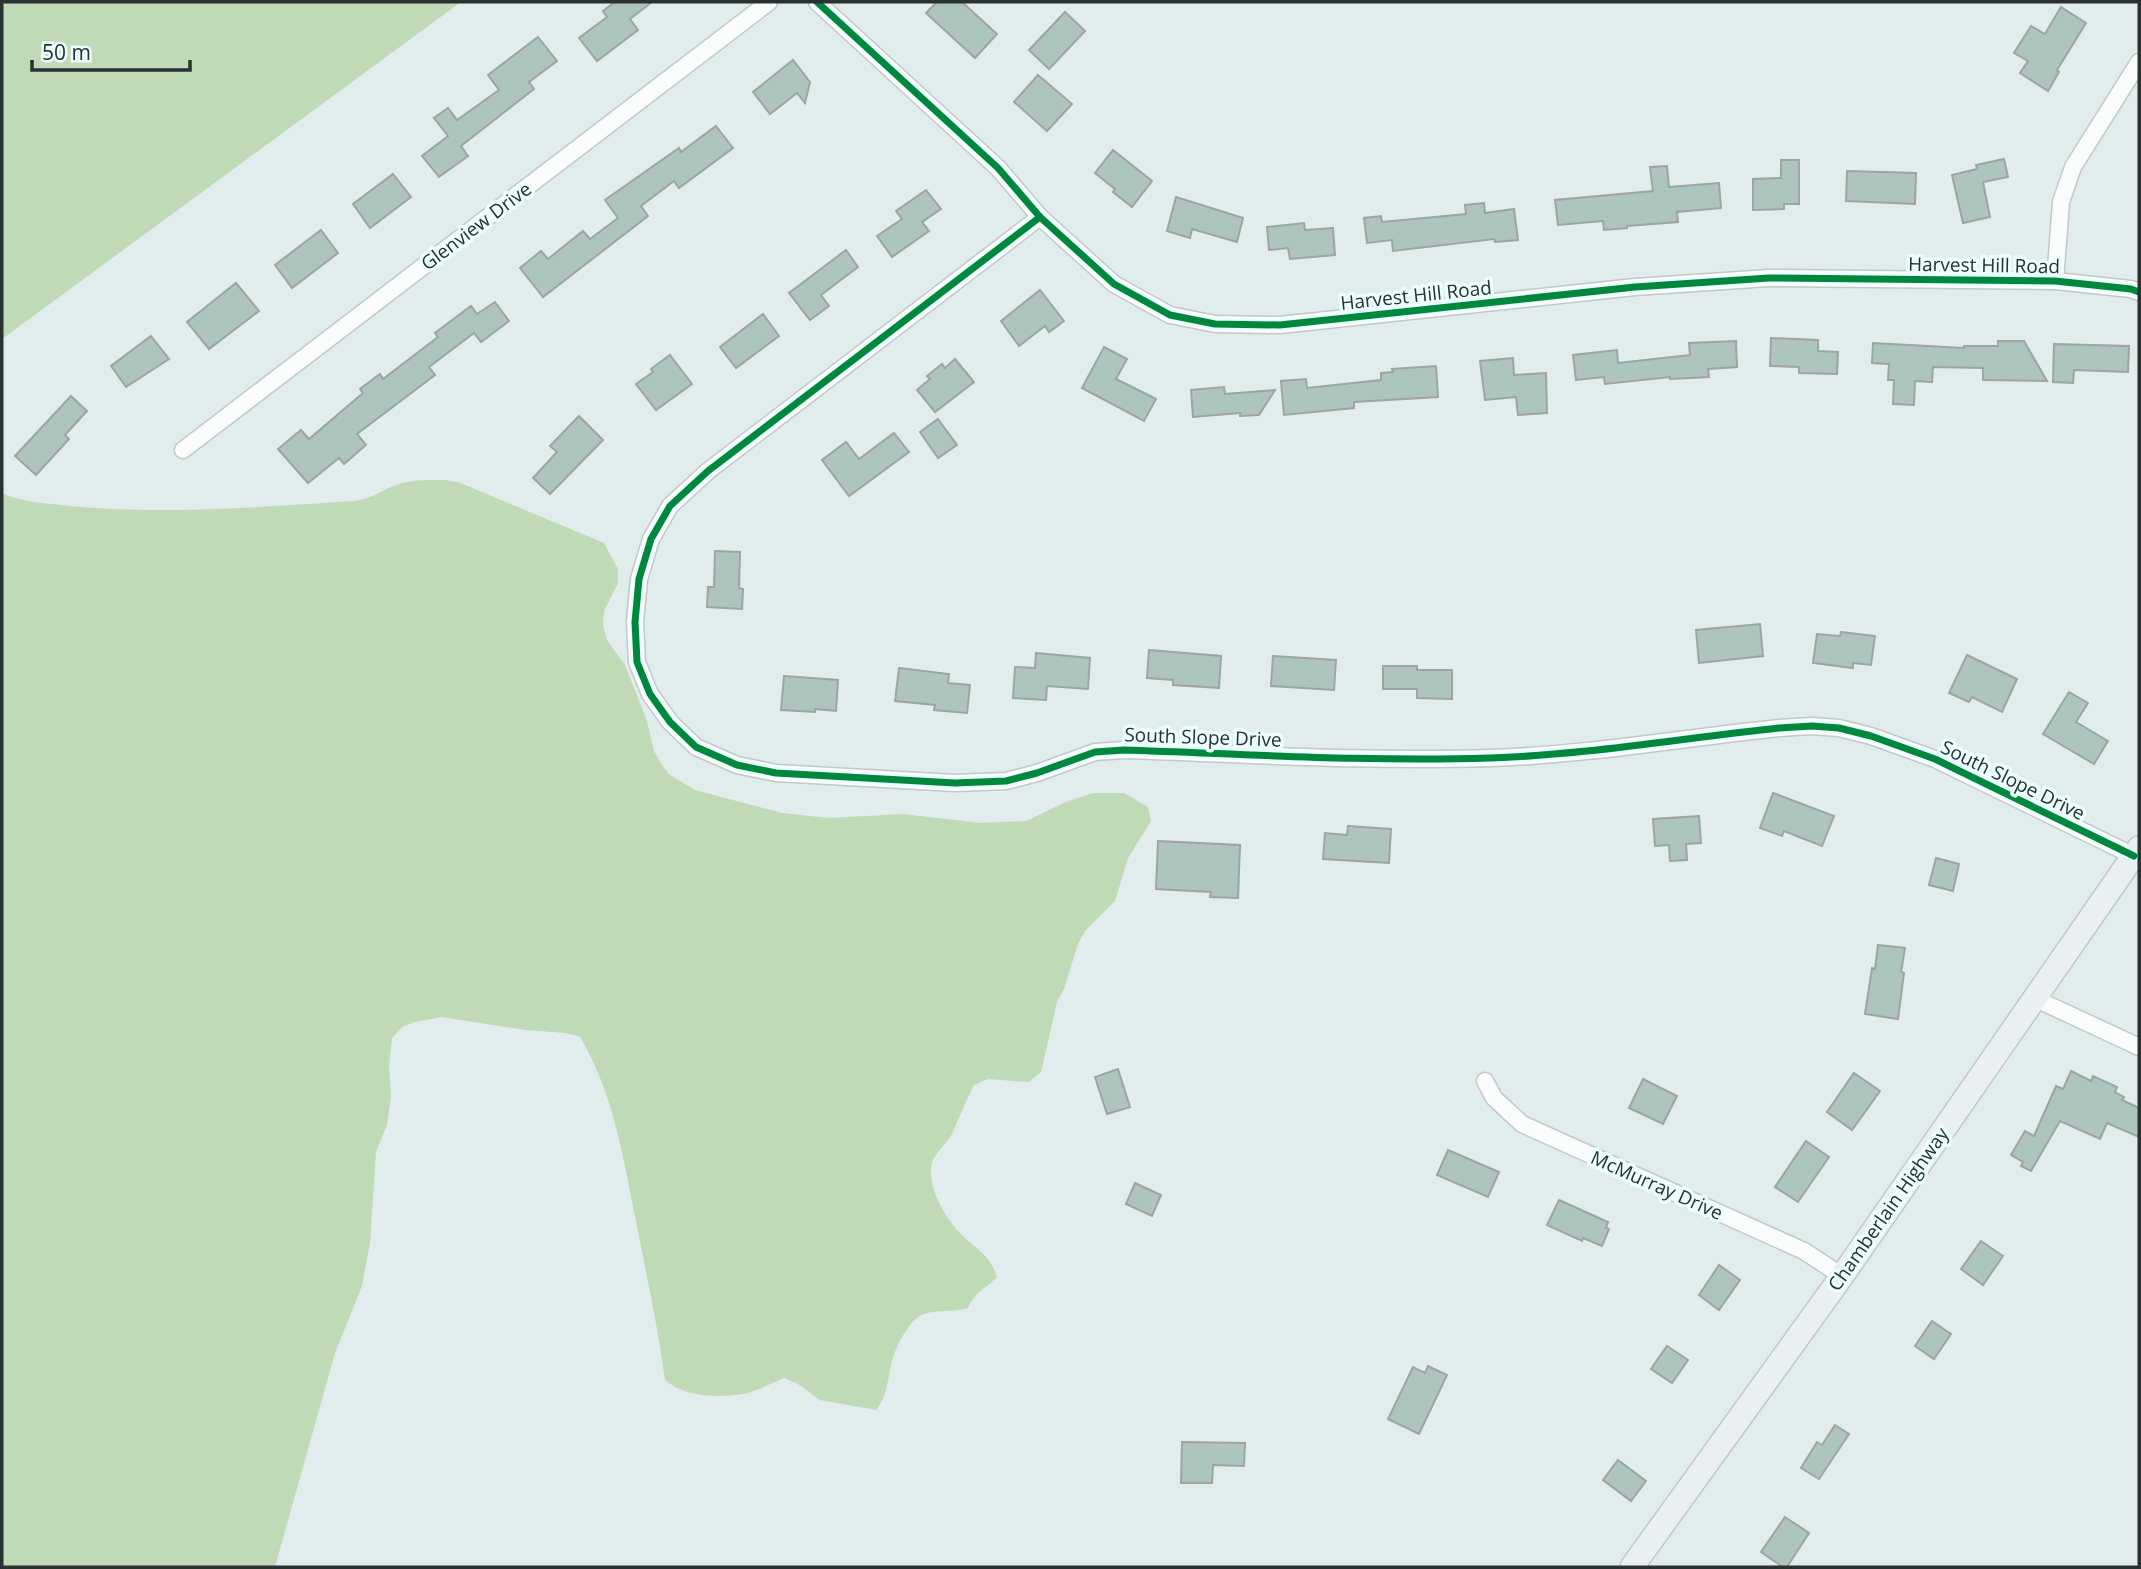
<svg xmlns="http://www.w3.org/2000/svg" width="2141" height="1569" font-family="'Open Sans',sans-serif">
<rect width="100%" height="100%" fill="#e1ecec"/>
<g fill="#c0d9b7">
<polygon points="2,2 461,2 2,339"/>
<path d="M444 480 458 482 604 543 618 569V583L604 611 603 625 607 640 625 665 647 721 654 751 661 764 670 775 695 790 782 813 829 818 903 814 981 823 1026 821 1066 802 1093 793H1124L1148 807 1151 821 1128 858 1115 901 1085 931 1078 944 1064 989 1057 1002 1041 1072 1029 1082 988 1079 974 1085C966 1101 959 1118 952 1134 947 1143 937 1151 933 1160 924 1182 945 1218 960 1233 975 1249 991 1255 997 1277 985 1289 975 1292 968 1308 953 1313 937 1309 924 1314 910 1319 897 1344 893 1358 887 1377 889 1394 876 1410L820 1400 798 1384 784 1378C771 1383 756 1392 743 1394 718 1398 684 1397 665 1380 658 1326 646 1274 636 1221 623 1157 614 1094 580 1037L566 1033 525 1030 442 1017 415 1022 402 1027 392 1038 389 1066 391 1096 387 1125 376 1152 370 1243 362 1286 335 1353 275 1567H2V493C22 503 48 503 70 506 165 515 259 507 354 501 371 499 382 490 397 485 412 479 428 480 444 480Z"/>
</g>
<g fill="#aec5be" stroke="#9da4a3" stroke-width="2">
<polygon points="615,2 652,2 630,19 638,30 597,61 579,38 607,17 603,11"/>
<polygon points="937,2 962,2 997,34 975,58 926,13"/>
<polygon points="2061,7 2086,23 2057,70 2059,72 2048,91 2020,73 2028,61 2014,53 2031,26 2045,34"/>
<polygon points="1065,12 1085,31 1049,69 1029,50"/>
<polygon points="538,37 557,61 529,82 534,89 461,146 468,156 439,177 422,156 448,136 434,118 448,108 457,120 499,90 488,75"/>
<polygon points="793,60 810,82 805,103 797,93 770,114 753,92"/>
<polygon points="1038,75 1072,104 1047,131 1014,102"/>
<polygon points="716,126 733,148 679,188 674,181 641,206 648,216 543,297 520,268 541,251 548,259 583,231 590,239 618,218 605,200 679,148 681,152"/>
<polygon points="1113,150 1152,181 1132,207 1113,192 1115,189 1095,173"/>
<polygon points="2004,159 2008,177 1983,182 1990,217 1963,223 1952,175 1977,169 1976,165"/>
<polygon points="1781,160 1799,160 1799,204 1784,204 1784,209 1753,210 1753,179 1781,178"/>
<polygon points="1667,166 1669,187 1719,183 1721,208 1677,212 1678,222 1627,226 1627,228 1604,230 1603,221 1558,225 1555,200 1653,191 1650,167"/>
<polygon points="1847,171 1916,173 1915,204 1846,201"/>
<polygon points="393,174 411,197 370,228 353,204"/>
<polygon points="926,190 941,209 922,222 929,231 892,257 877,236 902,219 896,211"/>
<polygon points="1176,197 1243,218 1237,242 1192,229 1190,238 1167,231"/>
<polygon points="1484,203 1485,213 1514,209 1518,240 1495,242 1494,239 1393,251 1392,240 1367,243 1364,218 1381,216 1382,222 1466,214 1465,205"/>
<polygon points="1304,223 1305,230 1333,228 1335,255 1290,259 1288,248 1269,250 1267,227"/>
<polygon points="321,230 338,253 292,288 275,265"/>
<polygon points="846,250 858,267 821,295 829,306 810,320 789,293"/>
<polygon points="236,283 259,311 209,349 187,322"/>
<polygon points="1040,290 1064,321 1049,332 1045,326 1019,346 1001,321"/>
<polygon points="495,302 509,321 481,342 474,333 429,367 435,375 357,434 366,445 344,464 339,458 308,483 278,449 301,430 309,439 363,393 360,389 380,374 383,379 438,337 435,333 471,306 477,314"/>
<polygon points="763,314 779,336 736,368 720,347"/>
<polygon points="151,336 169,359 126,387 111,366"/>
<polygon points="1771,338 1818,340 1818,351 1838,352 1837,374 1799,373 1799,367 1770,366"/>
<polygon points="1736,341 1737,367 1708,369 1709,377 1670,379 1670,377 1605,384 1604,377 1576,380 1573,355 1617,350 1618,363 1690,355 1689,343"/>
<polygon points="1998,341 2024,341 2047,381 1983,380 1983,368 1933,367 1932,382 1915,381 1914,405 1893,404 1894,380 1888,380 1889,364 1872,363 1873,343 1964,348 1964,346 1998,346"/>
<polygon points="2054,344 2129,346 2128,372 2074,370 2073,383 2053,382"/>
<polygon points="1104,347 1127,359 1116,379 1156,399 1144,421 1082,388"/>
<polygon points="670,355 692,384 656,410 636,384 653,372 651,369"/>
<polygon points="1513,358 1514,375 1546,373 1547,413 1518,415 1516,397 1485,400 1480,361"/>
<polygon points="955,359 974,382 935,412 917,390 930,379 927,376 942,364 945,368"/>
<polygon points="1436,366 1438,397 1354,402 1354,408 1284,415 1281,381 1306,379 1307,388 1381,380 1381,373 1393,372 1392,369"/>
<polygon points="1224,387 1225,394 1275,390 1259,415 1240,416 1240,413 1193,417 1191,390"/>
<polygon points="71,396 87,411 65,435 69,439 36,475 15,456"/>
<polygon points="579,416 603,440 550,494 533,478 557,452 550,446"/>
<polygon points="938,419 957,445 938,458 920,432"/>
<polygon points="894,433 909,452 849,496 822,460 846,442 859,459"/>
<polygon points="715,551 740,552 739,588 743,589 742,609 707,607 708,587 714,587"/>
<polygon points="1760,624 1763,656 1699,663 1696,630"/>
<polygon points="1841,632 1875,636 1871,665 1853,663 1853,668 1813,663 1817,634 1840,636"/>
<polygon points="1149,650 1221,656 1219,688 1173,685 1173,680 1147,678"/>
<polygon points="1036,653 1090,658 1088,689 1047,686 1046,700 1013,698 1015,667 1035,668"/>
<polygon points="1967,655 2017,679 2002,712 1972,697 1969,702 1949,693"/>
<polygon points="1273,656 1336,660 1334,690 1271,686"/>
<polygon points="1383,666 1417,666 1417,670 1452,670 1452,699 1417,698 1417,689 1383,689"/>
<polygon points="899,668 949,674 948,683 970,685 967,713 934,710 935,705 895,701"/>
<polygon points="784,676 838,680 836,711 815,709 815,712 781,710"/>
<polygon points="2069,692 2088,703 2076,722 2108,741 2094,764 2043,734"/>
<polygon points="1773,793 1834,816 1822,846 1784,831 1782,836 1760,828"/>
<polygon points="1699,816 1701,843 1686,844 1687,860 1670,861 1669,845 1655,846 1653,819"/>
<polygon points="1348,826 1391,829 1389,863 1323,859 1325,833 1347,835"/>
<polygon points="1158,841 1240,845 1238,898 1210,897 1211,892 1156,889"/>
<polygon points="1936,858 1959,864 1953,891 1929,885"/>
<polygon points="1878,945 1905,948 1901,972 1904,973 1898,1019 1865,1014 1872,968 1875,969"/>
<polygon points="1118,1069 1130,1107 1107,1114 1095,1077"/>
<polygon points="2071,1071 2091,1081 2093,1076 2117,1087 2115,1092 2124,1097 2122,1100 2139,1108 2139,1137 2107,1123 2100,1139 2060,1121 2031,1171 2021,1166 2023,1162 2011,1155 2025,1131 2034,1136 2056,1086 2063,1089"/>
<polygon points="1854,1073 1880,1091 1852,1130 1827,1112"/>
<polygon points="1643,1079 1677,1096 1663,1124 1629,1108"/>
<polygon points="1806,1141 1829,1157 1798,1202 1775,1187"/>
<polygon points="1448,1150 1499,1172 1488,1197 1437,1175"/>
<polygon points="1135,1183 1161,1195 1152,1216 1126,1204"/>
<polygon points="1559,1200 1608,1222 1606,1228 1609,1229 1602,1246 1583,1238 1582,1241 1547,1225"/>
<polygon points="1981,1241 2003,1256 1983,1285 1961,1269"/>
<polygon points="1719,1265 1740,1280 1719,1310 1699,1295"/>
<polygon points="1932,1321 1951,1334 1934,1359 1915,1346"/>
<polygon points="1667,1346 1688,1360 1672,1383 1651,1369"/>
<polygon points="1428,1366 1447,1375 1419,1434 1388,1419 1413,1367 1425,1373"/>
<polygon points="1835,1425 1849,1434 1819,1479 1801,1468 1817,1442 1822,1445"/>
<polygon points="1182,1442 1245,1443 1244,1466 1213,1465 1212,1483 1181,1483"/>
<polygon points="1618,1460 1646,1481 1631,1501 1603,1480"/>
<polygon points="1785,1517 1809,1533 1787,1567 1783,1567 1761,1552"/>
</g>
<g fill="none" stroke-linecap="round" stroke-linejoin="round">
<g stroke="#c1c9c9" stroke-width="19">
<g id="street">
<polyline points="817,2 998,168 1040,217 1114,284 1170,315 1215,324 1280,325 1635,287 1769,278 2055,281 2131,289 2139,292"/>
<path d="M1040 217 708 471 670 506 651 539 639 579 635 622 637 662 650 694 670 722 696 747 737 765 776 773 955 783 1006 781 1037 773 1095 752 1124 750C1246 754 1368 762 1490 758 1586 755 1683 738 1779 728L1812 726 1839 728 1871 736 1935 759 2134 856"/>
<polyline points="2055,281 2061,202 2073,167 2139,62"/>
<polyline points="183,450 769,2"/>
<polyline points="2034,998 2139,1047"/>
<polyline points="1485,1081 1494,1098 1522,1124 1804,1251 1842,1276"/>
</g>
</g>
<g stroke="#c1c9c9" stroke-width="26">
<polyline id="secondary" points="1632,1567 1842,1276 2139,848"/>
</g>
<use href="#street" stroke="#fafcfc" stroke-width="16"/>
<use href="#secondary" stroke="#eaeff1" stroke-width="23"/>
<g stroke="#eafefe" stroke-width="11">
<g id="cycleway">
<polyline points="817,2 998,168 1040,217 1114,284 1170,315 1215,324 1280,325 1635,287 1769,278 2055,281 2131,289 2139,292"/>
<path d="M1040 217 708 471 670 506 651 539 639 579 635 622 637 662 650 694 670 722 696 747 737 765 776 773 955 783 1006 781 1037 773 1095 752 1124 750C1246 754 1368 762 1490 758 1586 755 1683 738 1779 728L1812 726 1839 728 1871 736 1935 759 2134 856"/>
</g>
</g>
<use href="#cycleway" stroke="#00873e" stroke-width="7"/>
</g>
<g text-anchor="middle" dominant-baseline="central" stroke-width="7" stroke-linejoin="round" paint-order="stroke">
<g font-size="19" fill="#293131" stroke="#eafefe">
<text transform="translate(476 226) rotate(-37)">Glenview Drive</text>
<text transform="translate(1984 265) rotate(1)">Harvest Hill Road</text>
<text transform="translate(1416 295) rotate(-6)">Harvest Hill Road</text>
<text transform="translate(1203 737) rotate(2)">South Slope Drive</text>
<text transform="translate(2013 780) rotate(26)">South Slope Drive</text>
<text transform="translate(1657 1185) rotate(24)">McMurray Drive</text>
<text transform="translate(1888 1209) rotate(-55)">Chamberlain Highway</text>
</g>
</g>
<rect width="2141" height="1569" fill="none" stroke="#293131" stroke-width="7"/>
<path d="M32 60v10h158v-10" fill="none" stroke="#293131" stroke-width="3.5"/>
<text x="42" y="60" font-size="21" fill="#293131" stroke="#eafefe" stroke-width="5" paint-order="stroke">50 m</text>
</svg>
